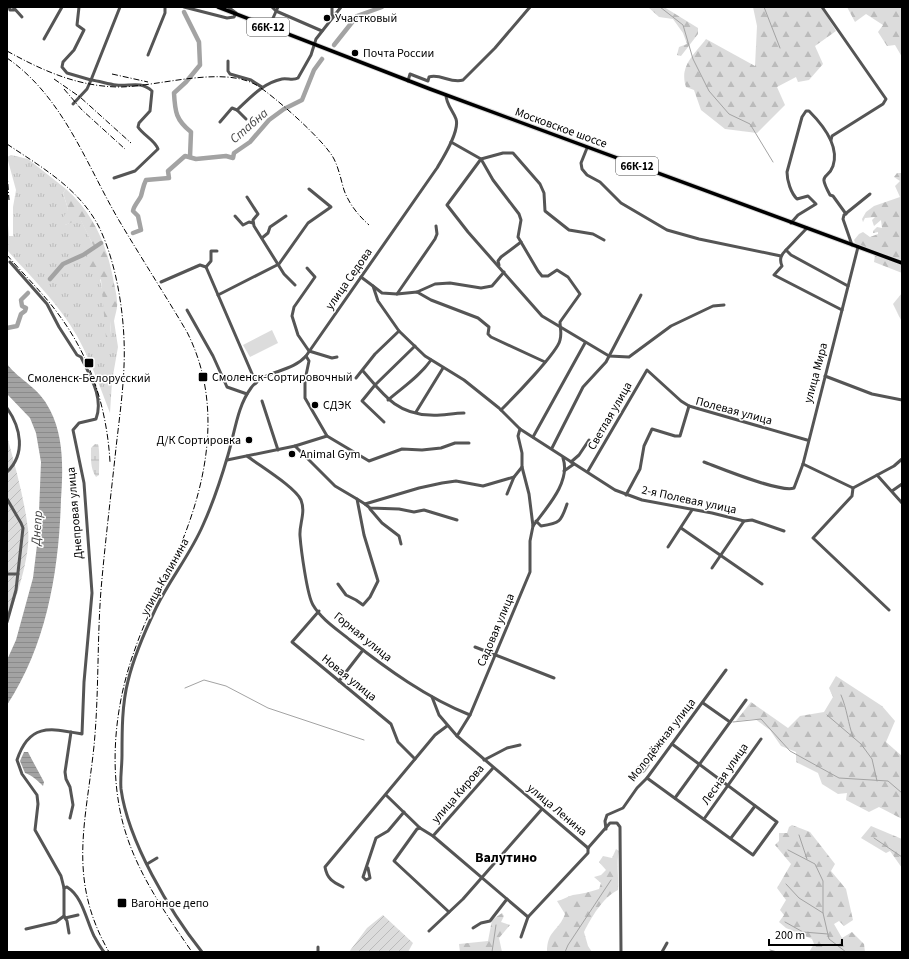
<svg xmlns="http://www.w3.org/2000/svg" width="909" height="959" font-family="'Source Sans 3',sans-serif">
<defs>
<pattern id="grass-tufts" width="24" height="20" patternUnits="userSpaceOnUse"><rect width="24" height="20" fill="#dcdcdc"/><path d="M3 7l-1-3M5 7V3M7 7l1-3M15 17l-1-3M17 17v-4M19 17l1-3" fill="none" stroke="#bbb"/></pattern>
<pattern id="forest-firs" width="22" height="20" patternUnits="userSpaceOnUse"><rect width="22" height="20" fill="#dcdcdc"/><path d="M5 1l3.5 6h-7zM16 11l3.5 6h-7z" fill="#bbb"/></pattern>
<pattern id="wetland-marsh" width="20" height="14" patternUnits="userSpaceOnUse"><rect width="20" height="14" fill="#dcdcdc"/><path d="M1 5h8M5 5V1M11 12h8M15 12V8" fill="none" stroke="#bbb"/></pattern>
<pattern id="garden-furrows" width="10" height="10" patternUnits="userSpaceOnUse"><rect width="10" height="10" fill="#dcdcdc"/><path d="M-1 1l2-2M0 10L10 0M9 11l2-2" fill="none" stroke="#bbb"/></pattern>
<pattern id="water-rules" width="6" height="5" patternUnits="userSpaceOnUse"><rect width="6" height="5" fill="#a3a3a3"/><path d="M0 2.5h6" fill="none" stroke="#8b8b8b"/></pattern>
</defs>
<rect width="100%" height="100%" fill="#fff"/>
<path fill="url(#grass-tufts)" d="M11 155 28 159 66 189 63 193 68 209 65 225 80 218 94 247 111 336 110 321H114L118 347 112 381 110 413C100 387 91 361 77 336 59 304 31 277 7 250V214L9 236H13V207L16 190 7 157Z"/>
<g fill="url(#forest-firs)">
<polygon points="648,7 664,7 698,28 698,34 681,56 677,55 679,47 687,44 683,33 673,19 659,17"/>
<path d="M753 7H821L836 31 815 46 823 64 809 80 798 82 796 77 777 87 785 105 757 133 725 129 701 110 694 90 686 87C679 66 694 55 706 39L755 66 757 26Z"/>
<polygon points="847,7 902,7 902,57 895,45 887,46 878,32 883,25 866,14 855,22"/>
<polygon points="897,173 902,173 902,260 856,245 854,240 859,234 863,232 870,237 878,234 878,232 873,233 873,231 877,227 882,228 881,220 874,226 872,220 875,217 865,218 863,222 862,219 866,212 874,206 900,197 895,186 900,181 894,177"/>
<path d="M66 189C93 213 106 243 113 278 114 285 117 294 117 302 118 308 115 315 114 321H110L111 337 106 338 101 280 88 268 87 252 94 247 80 219 65 225 62 220 68 209 63 193Z"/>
<polygon points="875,255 902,265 902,273 874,262"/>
<polygon points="902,293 902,322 893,304"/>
<polygon points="836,676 882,706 895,721 886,742 902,756 902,819 879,807 869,812 846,800 847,793 838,794 822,784 818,773 796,762 796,752 781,746 770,730 755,719 736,721 751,702 788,728 800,716 824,712 833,697 829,688"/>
<polygon points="792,825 810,832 835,864 831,871 846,889 853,920 844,926 839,921 834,924 842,938 852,932 864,944 865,952 809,952 814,944 812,939 786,928 779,922 784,915 780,910 786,900 777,888 791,864 775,845 779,841 779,833 787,833 789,827"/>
<polygon points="871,826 902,839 902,868 890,851 886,853 861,838"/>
<path d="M616 849 619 851C616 863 619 877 618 890 603 897 591 918 584 932L588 946 592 952H547C547 930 559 931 565 914L557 901C563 900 568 896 573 895 582 894 590 892 599 889L601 883 594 877 601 875 606 870 599 862 603 856 612 858Z"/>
<polygon points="502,913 504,916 501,922 510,925 499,938 502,952 460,952 459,944 488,941 492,920"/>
</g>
<path fill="url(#wetland-marsh)" d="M95 444H98C100 450 99 468 99 475L96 477C90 469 91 457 91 448Z"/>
<polygon fill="#dcdcdc" points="272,330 278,343 250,357 243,345"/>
<g fill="url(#garden-furrows)">
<path d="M7 436C15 466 24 497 28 529 31 556 16 598 7 623Z"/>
<polygon points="383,915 413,943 408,952 349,952 367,928"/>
</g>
<g fill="url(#water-rules)">
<path d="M7 364C20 381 39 387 50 410 64 437 63 469 61 499 59 570 47 644 7 705V660L16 640 33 578 38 537 41 462 36 433 30 418 7 394Z"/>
<path d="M24 752H28L30 756 44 782 43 786C38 781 32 775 25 773L20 761Z"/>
<polygon points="643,760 646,760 650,765 645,772 638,775 636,768"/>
</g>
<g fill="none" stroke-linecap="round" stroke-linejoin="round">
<g stroke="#a3a3a3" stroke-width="1">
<polyline points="660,7 683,25 693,59 709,91 729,114 750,124 773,162"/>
<polyline points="764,7 780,48"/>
<polyline points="185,688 204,680 226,686 268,708 364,740"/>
<path d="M841 695C847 709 848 723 853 737"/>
<polyline points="827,715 861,744 872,759 877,781"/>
<polyline points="733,722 761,719 790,751 839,778 888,781 902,793"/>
<polyline points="799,835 807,859"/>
<polyline points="874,838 902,857"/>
<polyline points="788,850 815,864 823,881 823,913 829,939 846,952"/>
<polyline points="786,884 799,898 823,913"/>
<polyline points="785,922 803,932 828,934"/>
<polyline points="770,950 777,952"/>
<polyline points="492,952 496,925"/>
<polyline points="565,952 568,945 611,880"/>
</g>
<g stroke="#a3a3a3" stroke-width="4.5">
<path d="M184 12 199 42 200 65 186 82 174 93C175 112 176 120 191 132L190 157"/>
<polyline points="334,45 357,16 382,7"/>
<path d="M133 233 141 230 138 216 133 211C134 205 139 201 141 196 143 189 143 186 146 180L169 178 168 171 185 156 196 159 226 156 233 158 234 153 250 142 269 120 284 109 302 100 314 70 322 59"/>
<polyline points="50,279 63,264 83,255 101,243"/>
<polyline points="7,328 17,326 21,314 25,311 26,308 22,306 21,300 28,293"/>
</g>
<g stroke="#dbdbdb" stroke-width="5.5">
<polyline id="major" points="218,7 430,89 902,263"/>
</g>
<g stroke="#555" stroke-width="3">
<polyline points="9,7 10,10 14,10"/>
<polyline points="13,7 22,17"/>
<polyline points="184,7 227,18 234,17 236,13 228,7"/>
<polyline points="272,7 276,11 322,31"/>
<polyline points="332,7 332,18"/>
<polyline points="822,7 886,99 883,104 832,136 831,140"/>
<polyline points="269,27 278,7"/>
<polyline points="44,39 62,7"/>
<polyline points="148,55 165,13 165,7"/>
<polyline points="228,61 228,71 230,74 251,80 262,87"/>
<path d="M408 81 410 74 428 81 429 77C440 73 451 84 463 80L495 48 530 7"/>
<polyline points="73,104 87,89 91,80 67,73 62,67 63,62 74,50 84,30 77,25 79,7"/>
<polyline points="237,110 246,119"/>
<path d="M220 122 232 108 237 110C251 97 263 83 282 79 288 78 293 81 298 78L311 55 316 39 341 7"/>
<path d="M451 142 481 159 493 180 519 214 521 220 518 237 538 271 542 276H548L557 270 568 277 580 294 560 322C560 328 562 333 560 340 558 352 512 399 501 410"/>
<polyline points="587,148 581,163 582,169 587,175 600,182 621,203 667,230 699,239 781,256"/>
<path d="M114 178 135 171 158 149C155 140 143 135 138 127L139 123 150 111 152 91C140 80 129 87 116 85 108 84 99 81 91 80L120 7"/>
<polyline points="247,197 258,214 253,220 254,226 284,274 295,285"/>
<polyline points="235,216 243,225 249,222 253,223"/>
<path d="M791 223 798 215 816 204 808 196 797 199C791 193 787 181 787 172L802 117 806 111H809C822 124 840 145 833 166 828 181 817 171 830 195L833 196 846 214"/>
<polyline points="807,228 786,250 791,255 848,286"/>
<polyline points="262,238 268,233 270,227 286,216"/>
<polyline points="604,240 593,234 569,230 545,211 544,193 540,184 513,153 503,153 481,159 447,205 468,232 542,316 609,356 629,357 671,326 713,306 724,305"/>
<polyline points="852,245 843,219 844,215 870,194"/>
<path d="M786 250C781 255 779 259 782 266L774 275 842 310"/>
<path d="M10 262 47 304 59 327 77 355 81 357C90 376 104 398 96 419L79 423 73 430 84 483 92 593 84 682 82 734C50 728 29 723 17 760L22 774 37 795 38 804 35 830 61 876 64 888V916L56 922 26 929"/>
<polyline points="499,265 498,261 501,257 521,242"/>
<polyline points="206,267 256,383"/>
<polyline points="206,267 211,261 211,251 217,251"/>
<polyline points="307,268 315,277 294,307 292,316 298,335 309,351 332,358 337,357"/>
<polyline points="361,277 373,286 378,301 399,331 425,356 464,380 499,408 520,429 615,490 642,500 712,513 744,521 752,520 784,531"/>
<polyline points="161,282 200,265 206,267"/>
<polyline points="373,286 382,293 397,294 417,292 431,300 478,318 489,327 488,334 491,337 545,362"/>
<polyline points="417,292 435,284 450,283 481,288 492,286 504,272"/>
<polyline points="397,294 435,239 437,234 436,226"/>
<polyline points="218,295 279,264 308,223 331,207 309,189"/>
<polyline points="187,310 213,356 227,387 247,394"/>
<polyline points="306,356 309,361 305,380 305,398 327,436 369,461 402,449 422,450 441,448 455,443 469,443"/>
<path d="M363 371C383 394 396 414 430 415 441 416 452 413 464 413"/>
<polyline points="825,376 872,394 902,400"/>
<polyline points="356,378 375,354 399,331"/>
<path d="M388 400C403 387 420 376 431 360"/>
<polyline points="262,401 278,450"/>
<path d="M7 408C21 428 26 454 7 472"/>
<polyline points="416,412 443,368"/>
<polyline points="384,422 362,401 375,385 415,346"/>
<polyline points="533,437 585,343"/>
<polyline points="295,446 327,436"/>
<polyline points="552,448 583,387 606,362 641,295"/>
<path d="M247 456C260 466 295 487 301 500 306 513 299 524 300 536 301 549 307 595 313 605 321 619 338 630 350 640 387 669 427 698 470 715"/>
<polyline points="227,460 295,446 335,486 357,499 364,535 378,581 370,597 363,605 356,600 346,595 338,584"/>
<polyline points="571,462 579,455 589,440"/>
<path d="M704 462C720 468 780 493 794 488L803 464 858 247"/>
<polyline points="803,464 853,488 894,466 902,459"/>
<polyline points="564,471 574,464"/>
<polyline points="588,471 647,370 681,401 689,406 807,440"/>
<polyline points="877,475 902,503"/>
<polyline points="853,488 852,496 813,538 889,610"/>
<polyline points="892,491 902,484"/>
<polyline points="507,494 514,477"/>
<polyline points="626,495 640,469 644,446 652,429 675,436 680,436 689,406"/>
<polyline points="7,499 21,523 23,528 16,590 7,622"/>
<polyline points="357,499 365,504 419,488 442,483 456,481 483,486 514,477 522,467"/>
<polyline points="365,504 370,508 399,509 414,512 424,510 457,520"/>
<polyline points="370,509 382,523 399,536 401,544"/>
<path d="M536 521 541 526C560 523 561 522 567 504"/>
<path d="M533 526C547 507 571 482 563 458"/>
<polyline points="681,528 762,584"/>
<polyline points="668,547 692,510"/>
<polyline points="712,568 744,521"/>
<polyline points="7,574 18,574"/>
<polyline points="319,611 292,642 391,724 398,742 415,759"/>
<polyline points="475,647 554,678"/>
<polyline points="339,681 363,650"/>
<polyline points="432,697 439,715 457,736 588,848"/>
<polyline points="703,703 730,722"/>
<polyline points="457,736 470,715 530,572 530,541 533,526 529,494 522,467 522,453 518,436 520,429"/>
<polyline points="484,760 507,748 520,745"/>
<polyline points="647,778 753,855 777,822 672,744"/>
<polyline points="386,795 420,828 433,836 528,917"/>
<polyline points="675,798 746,700"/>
<polyline points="70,818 73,805 70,787 66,779 65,772 71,732"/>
<polyline points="704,819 761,739"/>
<polyline points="420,828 417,829 394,861 449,912"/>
<polyline points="606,829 605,821 607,815 623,808 637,788 647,778 726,670"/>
<polyline points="433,836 493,768"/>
<polyline points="731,838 755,806"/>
<polyline points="588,848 610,823 617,823 620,827 621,952"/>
<polyline points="147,864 157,858"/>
<polyline points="368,868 370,878 366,880 363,877 376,838 388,831 404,812"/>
<path d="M343 887C333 882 327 879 325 867L435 735 447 726"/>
<path d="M64 888 67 887C83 897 86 920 94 936 97 941 100 947 104 952"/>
<polyline points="64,916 67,921 69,933"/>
<polyline points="65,918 78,915"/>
<polyline points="473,928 481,923 490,921 507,899"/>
<polyline points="429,931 463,899 542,809"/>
<polyline points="521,937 528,917 588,853 588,848"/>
<polyline points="318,947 318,952"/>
<path d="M202 952C170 912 128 841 121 789 120 778 122 767 122 755 122 731 122 704 128 681 134 656 145 631 156 608 170 579 190 555 203 525 213 503 221 479 228 455 235 432 237 407 251 388 264 370 291 373 306 356L437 168C443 158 460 131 456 119 453 111 446 104 446 95"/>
<polyline points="662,952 667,943"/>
</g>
<use href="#major" stroke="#000" stroke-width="3.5"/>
<g stroke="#000" stroke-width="1" stroke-dasharray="6 2 1 2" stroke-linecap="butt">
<path d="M7 51C43 71 79 87 121 87 160 86 225 65 258 86 275 97 325 141 334 159 339 169 341 180 344 190 349 204 358 215 369 225"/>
<path d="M7 58C62 96 85 161 117 217 140 256 164 293 187 332 224 405 207 486 175 558 162 588 146 617 135 649 117 698 110 754 119 805 128 860 161 907 192 952"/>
<polyline points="112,74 148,82"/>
<polyline points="54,79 80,97 131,143"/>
<polyline points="64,89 82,110 125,149"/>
<path d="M7 144C41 167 79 188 99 227 118 266 126 323 124 366 123 393 119 421 116 448 111 495 105 543 101 590 97 642 99 694 94 746 86 823 67 879 109 952"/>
<polyline points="7,173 9,200"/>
<path d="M7 255C24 275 44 294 59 315 91 358 107 409 110 462"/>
</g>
</g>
<g fill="#000" stroke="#fff" stroke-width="1.5">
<circle cx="327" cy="18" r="4"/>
<circle cx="355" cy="53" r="4"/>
<rect x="84" y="358" width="10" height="10" rx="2"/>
<rect x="198" y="372" width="10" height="10" rx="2"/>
<circle cx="315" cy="405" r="4"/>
<circle cx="249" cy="440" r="4"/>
<circle cx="292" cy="454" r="4"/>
<rect x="117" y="898" width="10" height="10" rx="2"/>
</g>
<g text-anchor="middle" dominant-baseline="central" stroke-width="3" stroke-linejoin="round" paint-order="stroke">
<g fill="#fff" stroke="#4c4c4c" stroke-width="1">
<rect x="247" y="18" width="42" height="18" rx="3"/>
<rect x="616" y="157" width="42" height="18" rx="3"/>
</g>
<g font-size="11" font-weight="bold" fill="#000">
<text x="268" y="27">66К-12</text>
<text x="637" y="166">66К-12</text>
</g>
<g font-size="12" fill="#000" stroke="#fff" text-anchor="start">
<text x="335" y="18">Участковый</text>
<text x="363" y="53">Почта России</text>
<text x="212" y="377">Смоленск-Сортировочный</text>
<text x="89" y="378" text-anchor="middle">Смоленск-Белорусский</text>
<text x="323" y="405">СДЭК</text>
<text x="241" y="440" text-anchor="end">Д/К Сортировка</text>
<text x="300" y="454">Animal Gym</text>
<text x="131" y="903">Вагонное депо</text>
</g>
<g font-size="12" fill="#000" stroke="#fff">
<text transform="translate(561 128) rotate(20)">Московское шоссе</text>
<text transform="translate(349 279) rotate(-55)">улица Седова</text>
<text transform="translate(816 373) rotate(-75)">улица Мира</text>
<text transform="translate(734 411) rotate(15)">Полевая улица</text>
<text transform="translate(610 416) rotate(-60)">Светлая улица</text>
<text transform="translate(689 500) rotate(12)">2-я Полевая улица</text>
<text transform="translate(75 513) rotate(-95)">Днепровая улица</text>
<text transform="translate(165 577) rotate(-61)">улица Калинина</text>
<text transform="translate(496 630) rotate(-67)">Садовая улица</text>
<text transform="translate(363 637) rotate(39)">Горная улица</text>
<text transform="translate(349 678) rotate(39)">Новая улица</text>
<text transform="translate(662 740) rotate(-52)">Молодёжная улица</text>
<text transform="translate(725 774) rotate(-55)">Лесная улица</text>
<text transform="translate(458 794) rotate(-49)">улица Кирова</text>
<text transform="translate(557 810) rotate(40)">улица Ленина</text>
</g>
<g font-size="13" font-style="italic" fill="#444" stroke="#fff">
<text transform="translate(249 126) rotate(-41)">Стабна</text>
<text transform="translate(37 528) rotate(-86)">Днепр</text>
</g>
<g font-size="14" font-weight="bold" fill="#000" stroke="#fff">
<text x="506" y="858">Валутино</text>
</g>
</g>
<rect width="909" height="959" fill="none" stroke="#000000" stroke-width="16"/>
<path d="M769 939v6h73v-6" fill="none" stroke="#000000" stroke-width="2"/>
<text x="775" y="939" font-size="12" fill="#000000" stroke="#ffffff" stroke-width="3" paint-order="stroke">200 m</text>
</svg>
